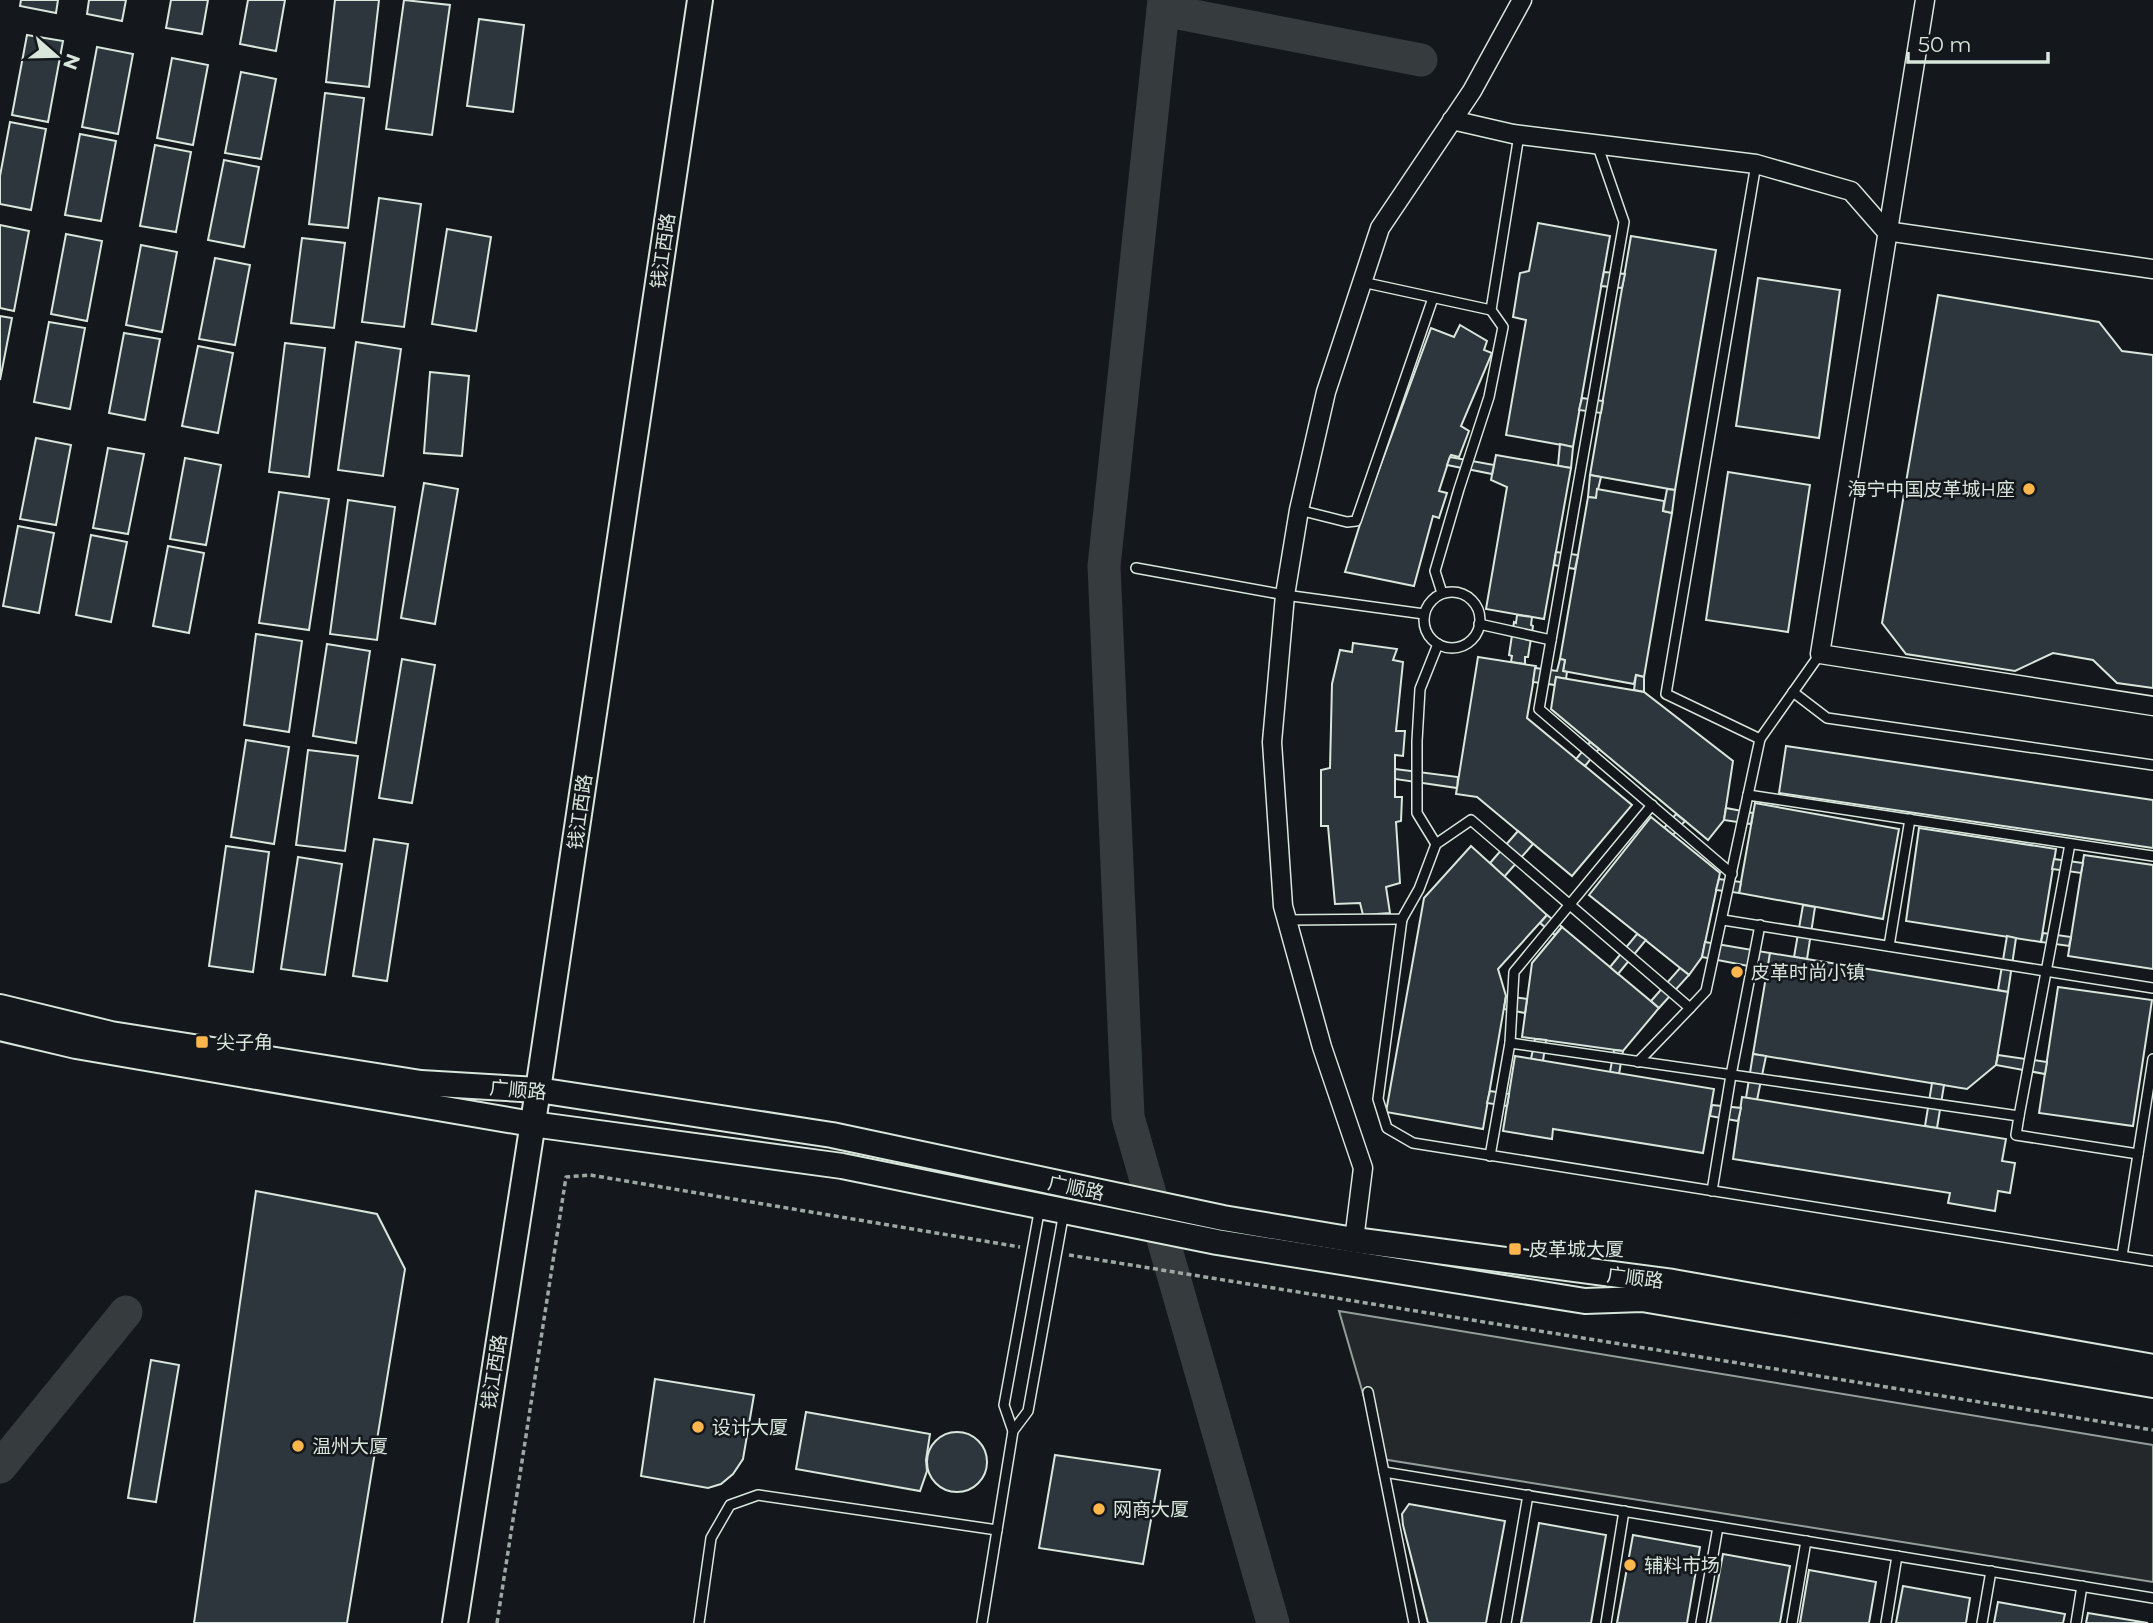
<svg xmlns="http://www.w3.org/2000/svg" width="2153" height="1623" font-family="Montserrat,'Noto Sans SC',sans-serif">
<rect width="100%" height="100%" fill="#14181c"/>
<polygon fill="#24282b" stroke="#939e99" stroke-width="2" points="1339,1311 2153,1445 2153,1582 1382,1459"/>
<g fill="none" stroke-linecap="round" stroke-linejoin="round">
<g stroke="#363b3e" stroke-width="33">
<polyline points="1164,0 1104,566 1128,1117 1273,1623"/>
<polyline points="1163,10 1421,60"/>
<polyline points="0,1467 126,1312"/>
</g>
</g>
<g fill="#2c363c" stroke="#d8e6dc" stroke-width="2">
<polygon points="21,0 58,0 56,13 20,6"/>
<polygon points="89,0 126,0 122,21 87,14"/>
<polygon points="171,0 208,0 202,34 166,28"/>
<polygon points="248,0 285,0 276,51 240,44"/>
<polygon points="335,0 379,0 369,87 326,82"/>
<polygon points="404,0 450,5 432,135 386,129"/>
<polygon points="479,19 524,25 513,112 467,106"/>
<polygon points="27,35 63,41 48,122 12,115"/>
<polygon points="97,47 133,54 118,134 82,127"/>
<polygon points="172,58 208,65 193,145 157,138"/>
<polygon points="241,72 276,79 261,159 225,153"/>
<polygon points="325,93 364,98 348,228 309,224"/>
<polygon points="10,122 46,129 31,210 0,204 0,176"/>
<polygon points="80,134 116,141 101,221 65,215"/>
<polygon points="155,145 191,152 176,232 140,226"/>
<polygon points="224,160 259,167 244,247 208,240"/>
<polygon points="379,198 421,204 404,327 362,322"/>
<polygon points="1538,223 1610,236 1573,447 1506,435 1526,320 1513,317 1520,273 1529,271"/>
<polygon points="0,225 29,231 14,311 0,308"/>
<polygon points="447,229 491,237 476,331 432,324"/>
<polygon points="66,234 102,241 87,321 51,314"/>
<polygon points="1631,236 1716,250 1675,490 1590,475"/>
<polygon points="302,238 345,243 334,328 291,323"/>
<polygon points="141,245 177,252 162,332 126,325"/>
<polygon points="215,258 250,265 235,345 199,339"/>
<polygon points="1604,272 1625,274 1622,288 1601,286"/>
<polygon points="1758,278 1840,290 1819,438 1736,426"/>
<polygon points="1938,295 2099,322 2122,351 2153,355 2153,688 2117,683 2093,660 2053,653 2015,671 1906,654 1882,623"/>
<polygon points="0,316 12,318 0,380"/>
<polygon points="49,322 85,328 70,409 34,402"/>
<polygon points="1460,325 1487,341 1484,350 1492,353 1461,426 1469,431 1459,457 1451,455 1450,457 1439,491 1447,493 1439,518 1433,516 1414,586 1345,572 1366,505 1431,328 1454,337"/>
<polygon points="124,333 160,339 145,420 109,413"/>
<polygon points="356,342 401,349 383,476 338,470"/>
<polygon points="285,343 325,348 309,477 269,472"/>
<polygon points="198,346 233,353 218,433 182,426"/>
<polygon points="430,372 469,376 462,456 424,453"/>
<polygon points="1582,398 1603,401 1601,413 1579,410"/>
<polygon points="36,438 71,445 56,525 20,519"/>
<polygon points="1560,444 1573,447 1571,468 1558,466"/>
<polygon points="108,448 144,454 128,534 93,528"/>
<polygon points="1496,455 1571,468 1544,619 1486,609 1507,487 1491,480"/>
<polygon points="1450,457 1494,465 1492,474 1447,465"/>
<polygon points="185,458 221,465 206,545 170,539"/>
<polygon points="1728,472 1810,485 1788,632 1706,620"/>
<polygon points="1590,475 1601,477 1596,498 1588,497"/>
<polygon points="424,483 458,489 435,624 401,618"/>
<polygon points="1597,489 1664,501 1663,511 1672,513 1644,677 1636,675 1634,684 1563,671 1565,660 1560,659 1588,497 1596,498"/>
<polygon points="1667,489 1675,490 1672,513 1663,511"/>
<polygon points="279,492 329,499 309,630 259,623"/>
<polygon points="348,500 395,507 377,640 330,634"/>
<polygon points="18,526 54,533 39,613 3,606"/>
<polygon points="91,535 127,542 111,622 76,615"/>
<polygon points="168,546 204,553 189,633 153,626"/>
<polygon points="1556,552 1578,555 1575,569 1554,565"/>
<polygon points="1517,615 1532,617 1531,625 1533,626 1528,657 1525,657 1525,664 1511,662 1512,656 1509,655 1514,622 1516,623"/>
<polygon points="256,634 302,641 289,732 244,725"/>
<polygon points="1353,643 1397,649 1393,660 1403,662 1396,731 1405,731 1403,756 1395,755 1395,797 1402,797 1401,821 1396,822 1400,883 1386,887 1390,913 1363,915 1360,903 1335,904 1328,826 1321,826 1321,770 1330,768 1332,684 1340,650 1352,652"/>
<polygon points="327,644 370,651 356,743 313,736"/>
<polygon points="1478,657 1536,666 1527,718 1632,805 1572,876 1477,797 1456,794"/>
<polygon points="402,659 435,665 412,803 379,798"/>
<polygon points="1560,659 1565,660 1563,671 1567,672 1566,679 1556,677 1555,685 1533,682 1535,668 1557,671"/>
<polygon points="1636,675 1644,677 1644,692 1634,690"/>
<polygon points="1556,677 1644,692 1733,761 1724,820 1708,840 1551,709"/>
<polygon points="246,740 289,747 274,844 231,837"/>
<polygon points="1590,742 1599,749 1585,766 1576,759"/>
<polygon points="1786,746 2153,800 2153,848 1779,793"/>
<polygon points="308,750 358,756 345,851 296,845"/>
<polygon points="1395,769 1458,777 1457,788 1395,779"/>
<polygon points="1755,803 1899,829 1883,919 1739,893"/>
<polygon points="1726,808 1753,813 1751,824 1724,820"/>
<polygon points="1676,814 1685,821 1673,835 1664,828"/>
<polygon points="1651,817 1720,873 1702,957 1689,975 1589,895"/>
<polygon points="1919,828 2056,849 2041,942 1906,921"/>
<polygon points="1518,831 1533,844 1504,877 1490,863"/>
<polygon points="374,839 408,844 387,981 353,976"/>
<polygon points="226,846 269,852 253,972 209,966"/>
<polygon points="1471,846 1547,915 1498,969 1506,996 1483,1129 1386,1112 1424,898"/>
<polygon points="2084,855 2153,865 2153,969 2068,956"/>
<polygon points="298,857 342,864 325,975 281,969"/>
<polygon points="2054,859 2083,863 2081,873 2052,869"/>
<polygon points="1719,879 1741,882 1739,893 1716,890"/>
<polygon points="1803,905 1815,907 1807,959 1794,957"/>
<polygon points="1547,915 1562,927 1555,935 1540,923"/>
<polygon points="1562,927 1659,1008 1623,1051 1522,1037 1532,963"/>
<polygon points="2043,933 2071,937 2069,946 2041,942"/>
<polygon points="1637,934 1646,940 1618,974 1610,967"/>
<polygon points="2007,936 2016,938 2008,992 1998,990"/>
<polygon points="1705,942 1770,953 1769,970 1702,957"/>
<polygon points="1770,953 2008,992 1996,1065 1967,1089 1753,1054"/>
<polygon points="1680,968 1689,975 1659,1008 1651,1001"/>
<polygon points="2058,987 2152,1000 2133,1126 2039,1113"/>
<polygon points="1506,996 1527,999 1525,1013 1504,1009"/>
<polygon points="1535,1039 1546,1040 1543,1061 1531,1059"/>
<polygon points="1614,1050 1623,1051 1619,1074 1610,1072"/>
<polygon points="1753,1054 1766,1056 1757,1100 1746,1098"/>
<polygon points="1998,1055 2047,1062 2045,1074 1996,1065"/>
<polygon points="1515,1056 1714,1089 1703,1153 1553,1129 1552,1139 1503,1131"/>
<polygon points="1932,1083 1944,1085 1937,1128 1925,1126"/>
<polygon points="1490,1091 1509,1094 1507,1106 1487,1103"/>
<polygon points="1742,1097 2006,1139 2002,1161 2015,1163 2010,1193 1998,1191 1995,1211 1948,1203 1950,1193 1733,1159"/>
<polygon points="1712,1105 1741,1108 1738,1121 1710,1116"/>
<polygon points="256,1191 377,1214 405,1269 347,1623 194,1623"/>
<polygon points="151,1360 179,1365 156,1502 128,1498"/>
<polygon points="655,1379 754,1395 743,1459 733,1474 721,1484 708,1488 641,1476"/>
<polygon points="806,1412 930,1434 926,1460 927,1471 920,1491 796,1469"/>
<circle cx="957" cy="1462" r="30"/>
<polygon points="1055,1455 1160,1470 1143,1564 1039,1548"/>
<polygon points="1409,1504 1505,1521 1486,1623 1428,1623 1403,1525 1402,1514"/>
<polygon points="1539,1523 1606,1535 1591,1623 1521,1623"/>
<polygon points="1633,1535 1700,1547 1687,1623 1617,1623"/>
<polygon points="1723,1554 1790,1566 1780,1623 1710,1623"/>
<polygon points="1809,1570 1876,1582 1869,1623 1800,1623"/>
<polygon points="1903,1586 1970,1598 1966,1623 1896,1623"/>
<polygon points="1998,1602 2065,1614 2063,1623 1994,1623"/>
<polygon points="2088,1613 2148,1623 2086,1623"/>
</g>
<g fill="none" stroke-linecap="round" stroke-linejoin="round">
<g stroke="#d8e6dc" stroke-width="12">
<g id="lane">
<polyline points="1597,144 1624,222 1539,709 1732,874"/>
<polyline points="1756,164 1666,694 1760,739"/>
<polyline points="1362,282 1491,310"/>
<polyline points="1299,510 1347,522 1356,521 1433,298"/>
<polyline points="1136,568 1285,595 1424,614"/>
<circle cx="1452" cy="620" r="28"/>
<polyline points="1442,593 1435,571 1459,489 1489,397 1503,327 1491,310 1519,135"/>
<polyline points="1479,624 1551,640"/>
<polyline points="1793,692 1827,718 2153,765"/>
<polyline points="1748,795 2153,856"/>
<polyline points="1436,844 1417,813 1417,741 1420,689 1438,644"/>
<polyline points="1402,919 1378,1099 1387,1128 1413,1143 2153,1261"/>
<polyline points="1287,920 1402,919 1419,889 1436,844 1471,820 1690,1008 1706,991 1760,739 1820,654"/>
<polyline points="1723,920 2153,988"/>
<polyline points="1889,946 1910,819"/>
<polyline points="1510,1043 2019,1116 2016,1135 2138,1154"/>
<polyline points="1638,1062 1690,1008"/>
<polyline points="2019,1116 2070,844"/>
<polyline points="1490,1156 1510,1043 1514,972 1652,805"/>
<polyline points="1712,1191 1731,1075 1760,925"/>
<polyline points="2122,1256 2153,1059"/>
<polyline points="1368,1392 1414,1623"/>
<polyline points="1013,1431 1004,1405 1040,1207"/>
<polyline points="1384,1472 2153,1598"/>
<polyline points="699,1623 711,1538 730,1505 758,1495 997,1530"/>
<polyline points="982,1623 1013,1431 1028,1411 1064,1212"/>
<polyline points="1506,1623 1528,1495"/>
<polyline points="1606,1623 1624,1511"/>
<polyline points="1701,1623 1718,1527"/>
<polyline points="1792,1623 1806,1541"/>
<polyline points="1886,1623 1897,1556"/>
<polyline points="1982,1623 1991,1571"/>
<polyline points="2076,1623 2082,1586"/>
</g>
</g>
<g stroke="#d8e6dc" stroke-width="21">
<g id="street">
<polyline points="1925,0 1820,654 2153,706"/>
<polyline points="1452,120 1513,134 1756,164 1851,191 1886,231 2153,269"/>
<polyline points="1354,1240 1363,1168 1322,1047 1283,906 1272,742 1285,595 1299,510 1326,392 1380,228 1472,91 1522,0"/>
</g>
</g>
<g stroke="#d8e6dc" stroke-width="28">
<g id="secondary">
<polyline points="0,1007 111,1034 421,1083 538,1090 832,1135 1223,1218 1354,1240 1673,1282 2153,1367"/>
<polyline points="0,1028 76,1046 532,1124 842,1166 1217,1242 1585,1301 1642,1299 2153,1385"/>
<polyline points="455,1623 538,1090 700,0"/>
</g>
</g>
<g stroke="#9da8a2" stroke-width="3.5" stroke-dasharray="5 3.5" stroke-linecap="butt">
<polyline points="1069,1255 2153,1430"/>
<polyline points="497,1623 566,1177 590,1175 1020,1247"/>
</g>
<use href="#lane" stroke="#14181c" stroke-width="9"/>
<use href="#street" stroke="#14181c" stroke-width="18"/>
<use href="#secondary" stroke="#14181c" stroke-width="24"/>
</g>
<g fill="#ffb74d" stroke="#14181c" stroke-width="2.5">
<circle cx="2029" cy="489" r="7"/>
<circle cx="1737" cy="972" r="7"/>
<rect x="195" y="1035" width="14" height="14" rx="3.5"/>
<rect x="1508" y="1242" width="14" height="14" rx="3.5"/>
<circle cx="698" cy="1427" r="7"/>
<circle cx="298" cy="1446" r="7"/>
<circle cx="1099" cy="1509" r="7"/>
<circle cx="1630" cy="1565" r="7"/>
</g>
<g text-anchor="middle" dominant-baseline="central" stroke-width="5" stroke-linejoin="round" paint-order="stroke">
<g font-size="19" fill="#d8e6dc" stroke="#14181c">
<text transform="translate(663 251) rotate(-82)">钱江西路</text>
<text transform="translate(580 812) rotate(-82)">钱江西路</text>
<text transform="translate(518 1090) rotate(5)">广顺路</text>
<text transform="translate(1076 1188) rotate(12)">广顺路</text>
<text transform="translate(1635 1278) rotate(7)">广顺路</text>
<text transform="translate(494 1372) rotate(-81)">钱江西路</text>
</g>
<g font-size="19" fill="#d8e6dc" stroke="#14181c" text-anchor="start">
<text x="2015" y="489" text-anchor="end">海宁中国皮革城H座</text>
<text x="1751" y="972">皮革时尚小镇</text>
<text x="216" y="1042">尖子角</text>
<text x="1529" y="1249">皮革城大厦</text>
<text x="712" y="1427">设计大厦</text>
<text x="312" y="1446">温州大厦</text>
<text x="1113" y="1509">网商大厦</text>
<text x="1644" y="1565">辅料市场</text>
</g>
</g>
<g transform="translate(56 56) rotate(110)" stroke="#14181c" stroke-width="5" paint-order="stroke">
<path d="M0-5L12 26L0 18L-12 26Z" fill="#d8e6dc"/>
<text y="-10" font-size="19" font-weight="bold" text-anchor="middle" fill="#d8e6dc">N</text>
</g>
<path d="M1908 52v10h140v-10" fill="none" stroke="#d8e6dc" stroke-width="3.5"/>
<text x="1918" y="52" font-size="21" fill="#d8e6dc" stroke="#14181c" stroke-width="5" paint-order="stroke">50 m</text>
</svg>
